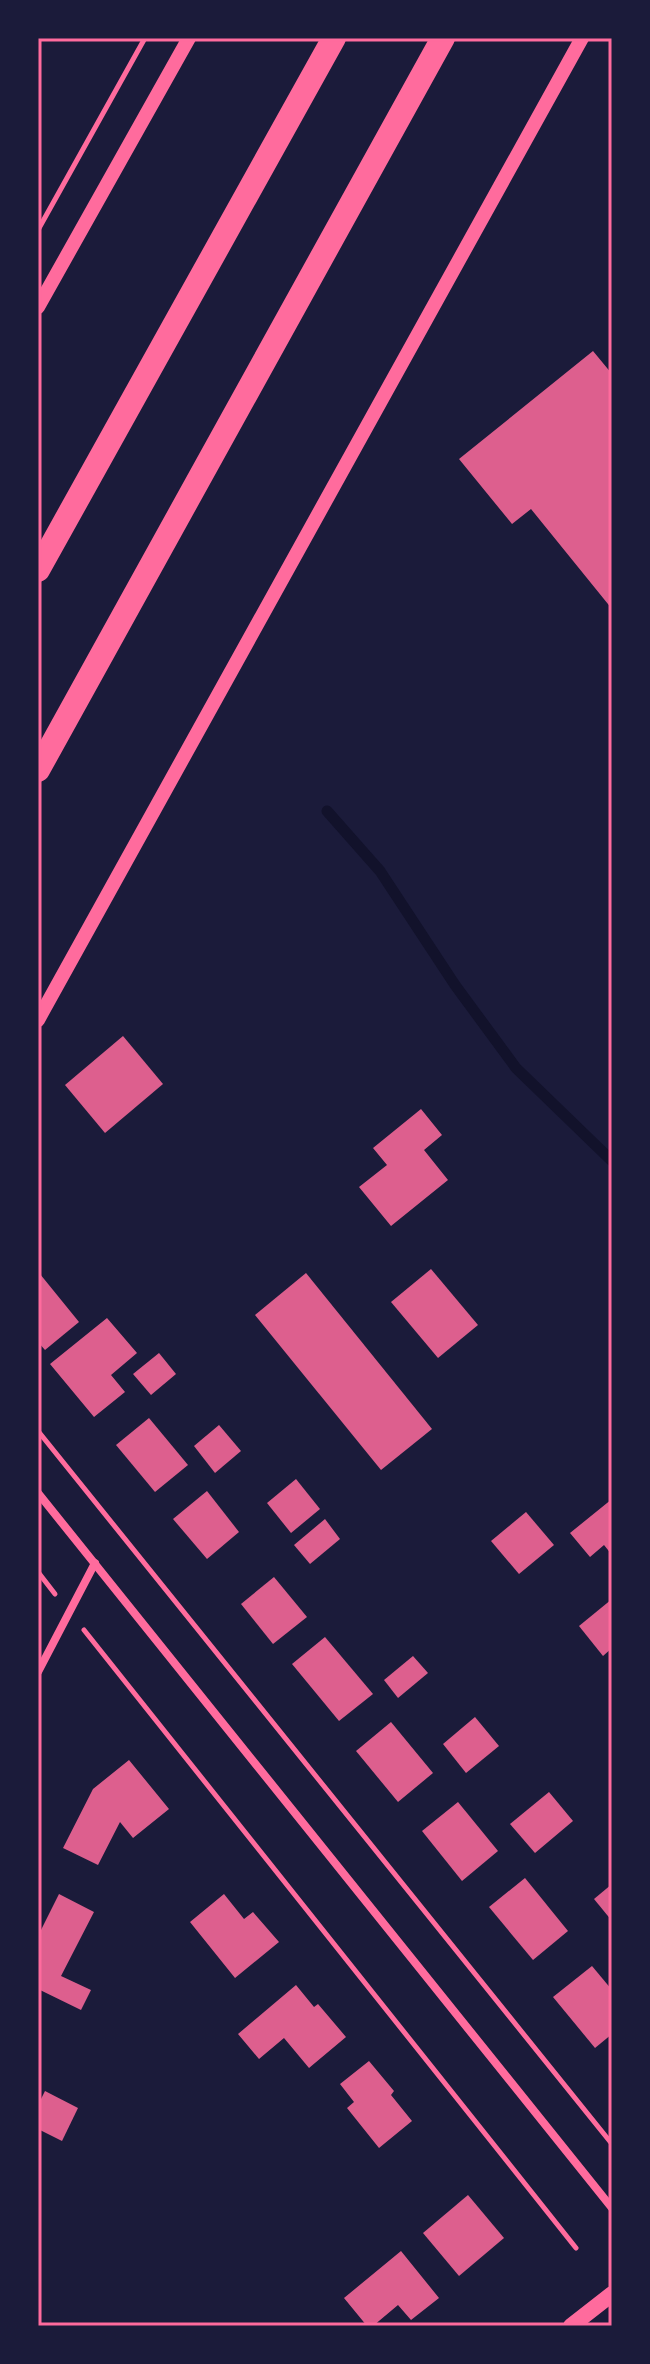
<svg xmlns="http://www.w3.org/2000/svg" width="650" height="2364" font-family="'Crimson Pro',serif">
<rect width="100%" height="100%" fill="#1b1b3a"/>
<g fill="none" stroke-linecap="round" stroke-linejoin="round">
<polyline stroke="#12122b" stroke-width="11" points="327,811 380,871 455,985 516,1068 612,1161"/>
</g>
<g fill="#dd5f8e">
<polygon points="593,351 612,374 612,609 531,509 512,524 459,459"/>
<polygon points="123,1036 163,1084 105,1133 65,1085"/>
<polygon points="421,1109 442,1135 424,1150 448,1180 391,1226 359,1187 387,1165 373,1148"/>
<polygon points="431,1269 478,1325 438,1358 391,1302"/>
<polygon points="306,1273 432,1429 381,1470 255,1315"/>
<polygon points="40,1274 79,1322 45,1350 38,1342"/>
<polygon points="107,1318 137,1353 111,1375 125,1392 94,1417 50,1364"/>
<polygon points="159,1353 176,1374 151,1395 133,1374"/>
<polygon points="149,1418 188,1465 155,1492 116,1445"/>
<polygon points="219,1425 241,1451 215,1473 194,1446"/>
<polygon points="296,1479 320,1509 291,1533 267,1503"/>
<polygon points="207,1491 239,1532 207,1559 173,1519"/>
<polygon points="612,1499 612,1555 604,1545 590,1557 570,1533"/>
<polygon points="526,1512 554,1545 519,1574 491,1541"/>
<polygon points="325,1519 340,1539 310,1564 294,1545"/>
<polygon points="274,1577 307,1617 273,1644 241,1604"/>
<polygon points="612,1599 612,1648 603,1656 579,1626"/>
<polygon points="325,1637 373,1694 339,1721 292,1664"/>
<polygon points="413,1656 428,1673 398,1698 384,1680"/>
<polygon points="475,1717 499,1746 466,1773 443,1744"/>
<polygon points="391,1722 433,1773 398,1802 356,1751"/>
<polygon points="129,1760 169,1809 133,1838 120,1822 98,1865 63,1848 93,1789"/>
<polygon points="549,1792 573,1821 535,1853 510,1824"/>
<polygon points="458,1802 498,1851 462,1881 422,1831"/>
<polygon points="525,1878 568,1931 533,1960 489,1907"/>
<polygon points="612,1884 612,1921 594,1899"/>
<polygon points="59,1894 94,1912 61,1976 91,1990 81,2010 38,1989 38,1936"/>
<polygon points="224,1894 244,1919 253,1912 279,1942 235,1978 190,1922"/>
<polygon points="592,1966 612,1990 612,2034 595,2048 553,1997"/>
<polygon points="296,1985 314,2007 318,2004 346,2037 309,2068 284,2038 259,2059 238,2034"/>
<polygon points="369,2061 394,2091 391,2095 412,2121 379,2148 347,2108 354,2102 340,2084"/>
<polygon points="45,2091 78,2108 62,2141 38,2129 38,2105"/>
<polygon points="468,2195 504,2238 459,2276 423,2233"/>
<polygon points="401,2251 439,2298 411,2320 398,2305 373,2326 367,2326 344,2298"/>
</g>
<g fill="none" stroke-linecap="round" stroke-linejoin="round">
<g stroke="#ff6b9d" stroke-width="5">
<polyline points="38,230 145,38"/>
<polyline points="38,1431 612,2144"/>
<polyline points="38,1572 55,1594"/>
<polyline points="84,1630 576,2248"/>
</g>
<g stroke="#ff6b9d" stroke-width="8">
<polyline points="38,1493 612,2208"/>
<polyline points="38,1672 95,1563"/>
</g>
<g stroke="#ff6b9d" stroke-width="14">
<polyline points="38,307 189,38"/>
<polyline points="38,1020 582,38"/>
</g>
<polyline stroke="#ff6b9d" stroke-width="16" points="571,2326 612,2294"/>
<g stroke="#ff6b9d" stroke-width="24">
<polyline points="38,570 334,38"/>
<polyline points="38,770 443,38"/>
</g>
</g>
<rect width="650" height="2364" fill="none" stroke="#1b1b3a" stroke-width="80"/>
<rect x="40" y="40" width="570" height="2284" fill="none" stroke="#ff6b9d" stroke-width="3"/>
</svg>
